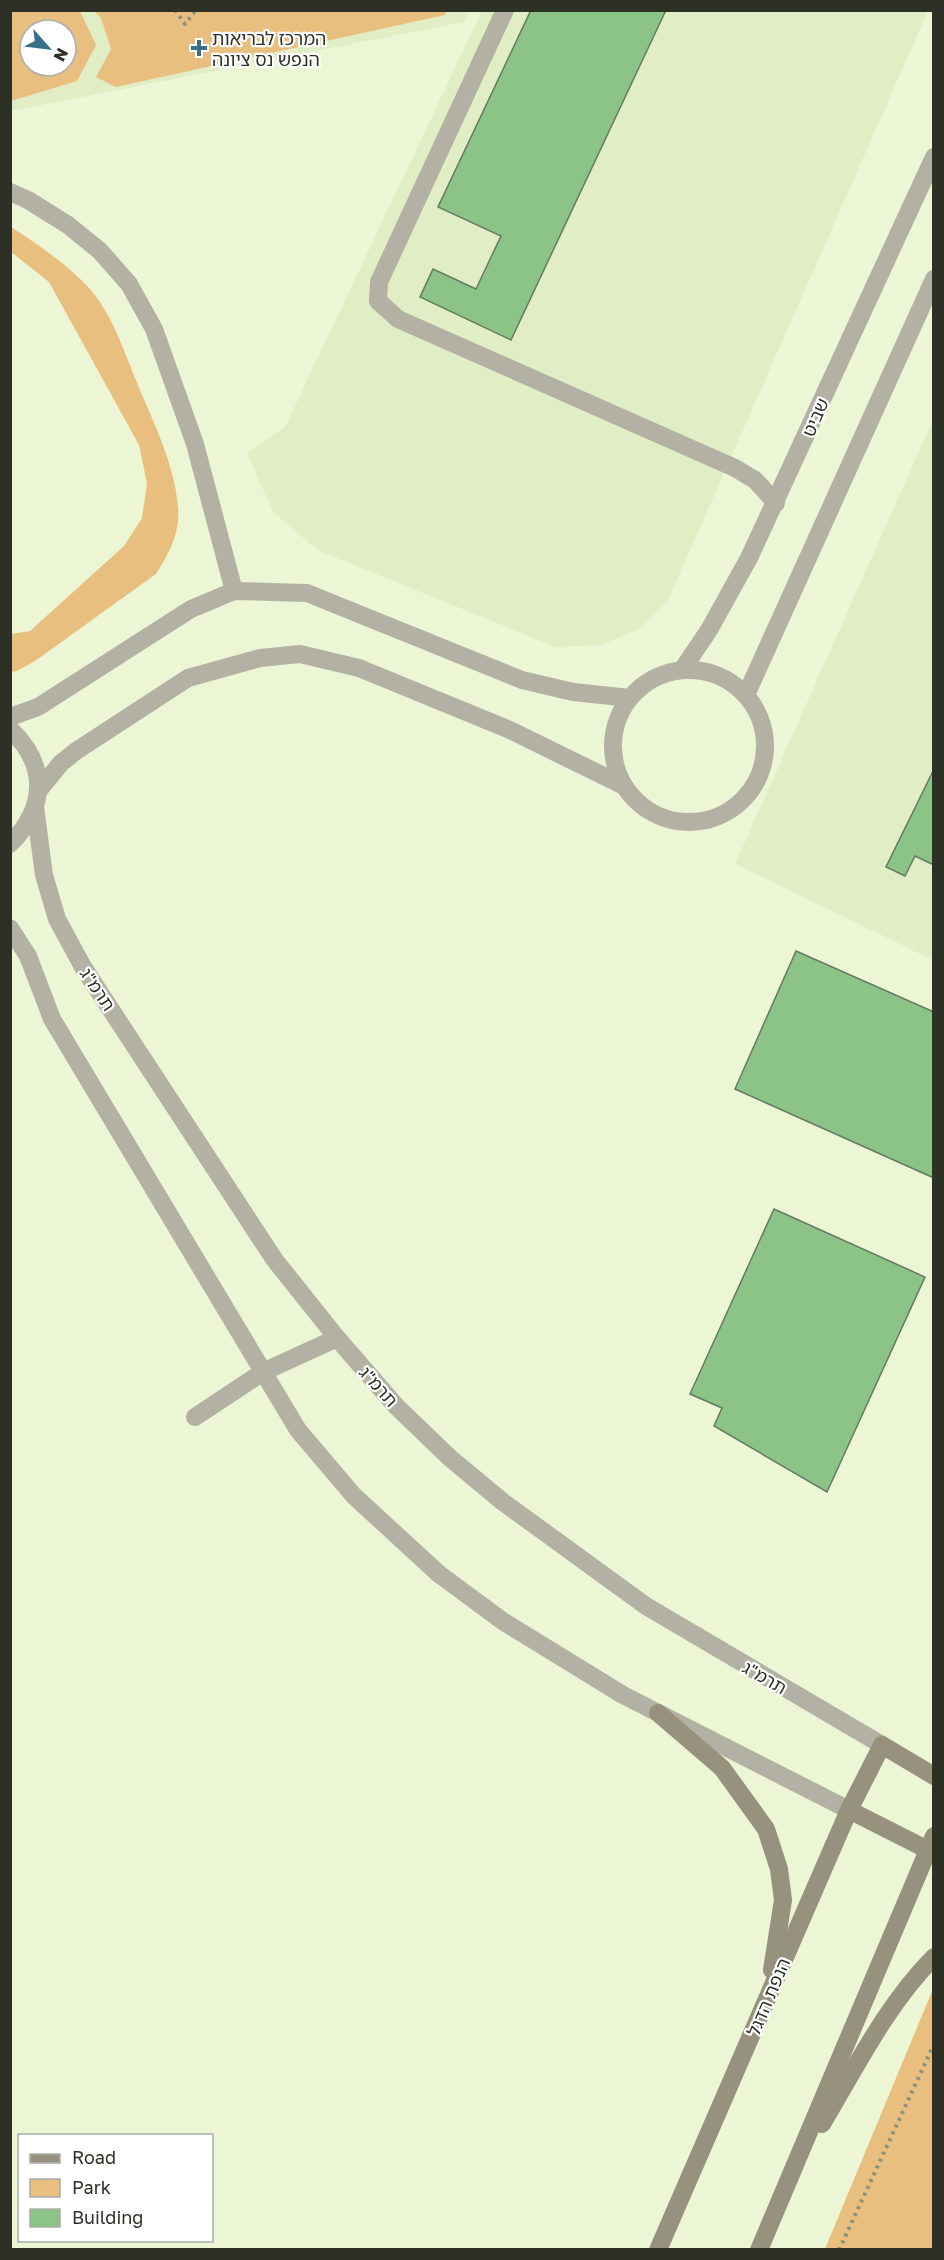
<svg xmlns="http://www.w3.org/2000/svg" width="944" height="2260" font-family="'Golos Text','Noto Sans Hebrew',sans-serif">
<rect width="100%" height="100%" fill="#ecf6d5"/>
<g fill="#e1edc4" fill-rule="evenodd">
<path d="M11 11H469L464 22 11 111ZM30 30H66V66H30Z"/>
<polygon points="482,11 928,11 668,600 639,629 601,645 556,647 319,551 273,512 247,453 285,427"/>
<polygon points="933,420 933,960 735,864"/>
</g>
<g fill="#e9bf80" fill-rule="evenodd">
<path d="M11 10 80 11 96 45 77 81 11 101ZM30 30H66V66H30Z"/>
<polygon points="94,11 447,11 445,15 116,87 96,77 111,49 101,18"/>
<path d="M10 226C38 245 66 263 89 288 113 315 124 352 138 385 154 424 174 463 178 506 181 531 169 554 156 574L35 661 17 671 11 672V634L30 631 124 546 142 518 147 483 139 445 49 282 11 252Z"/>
<polygon points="933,1989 933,2249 825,2249"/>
</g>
<g fill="#8bc486" stroke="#647a62" stroke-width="1.5">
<polygon points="531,10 666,10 511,340 420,297 433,269 476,289 501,236 438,207"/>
<polygon points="934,769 934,865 915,856 905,876 886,867"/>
<polygon points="796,951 934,1012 934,1178 735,1089"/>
<polygon points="774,1209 925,1277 827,1492 714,1426 722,1408 690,1394"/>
</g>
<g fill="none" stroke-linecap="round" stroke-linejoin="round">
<g stroke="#8b927b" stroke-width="4" stroke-dasharray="3 4.5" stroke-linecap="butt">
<polyline points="175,10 185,24 196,10"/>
<polyline points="839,2250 934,2044"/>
</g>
<polyline stroke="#b3b1a3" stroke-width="18" points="505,10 379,282 378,301 398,319 735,468 755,480 776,503"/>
<g stroke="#b3b1a3" stroke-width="18">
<polyline points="10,192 28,200 68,225 100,251 129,284 154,329 195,444 234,591"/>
<polyline points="682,670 709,630 749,558 934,157"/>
<circle cx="689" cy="746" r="76"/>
<polyline points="746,695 934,279"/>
<polyline points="10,717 38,707 191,609 234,591 307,593 522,680 573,692 630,698"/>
<polyline points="39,790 61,763 76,751 188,678 260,658 300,654 359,668 510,730 624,786"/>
<polyline points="195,1417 263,1372 337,1338"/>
</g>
<g stroke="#b3b1a3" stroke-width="18">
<path d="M10 729C48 765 47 807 10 844"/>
<polyline points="35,807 44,875 57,919 83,967 274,1259 337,1338 396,1406 450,1458 503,1502 646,1606 882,1745"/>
<polyline points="10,928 28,956 52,1019 298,1430 354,1496 439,1574 504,1622 623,1695 849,1810"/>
</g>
<g stroke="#96927d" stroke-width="18">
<polyline points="658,1713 722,1768 766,1829 779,1869 783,1900 772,1970"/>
<polyline points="849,1810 934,1853"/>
<path d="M822 2124C856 2067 887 2004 934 1957"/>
<polyline points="658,2250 849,1810 882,1745 934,1776"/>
<polyline points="759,2250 934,1836"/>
</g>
</g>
<path fill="#377089" stroke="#fff" stroke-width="2" d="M196 39h6v6h6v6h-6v6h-6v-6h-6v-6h6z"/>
<g text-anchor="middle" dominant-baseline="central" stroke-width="4.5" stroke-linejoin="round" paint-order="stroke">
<g font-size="18" fill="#2d3024" stroke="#fff" text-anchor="start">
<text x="212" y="38">המרכז לבריאות<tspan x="212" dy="21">הנפש נס ציונה</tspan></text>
</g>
<g font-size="18" fill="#2d3024" stroke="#fff">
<text transform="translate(815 417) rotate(-66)">שביט</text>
<text transform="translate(98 989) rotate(56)">תרמ"ג</text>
<text transform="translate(379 1386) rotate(48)">תרמ"ג</text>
<text transform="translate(765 1677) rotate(30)">תרמ"ג</text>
<text transform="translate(768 1997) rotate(-67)">הנפת הדגל</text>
</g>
</g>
<rect width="944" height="2260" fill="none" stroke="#2d3024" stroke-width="24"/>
<rect x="18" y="2134" width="195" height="108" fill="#ffffff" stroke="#abaca7" stroke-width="1.5"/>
<rect x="30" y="2154" width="30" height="9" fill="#96927d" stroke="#abaca7" stroke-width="1.5"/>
<text x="72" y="2164" font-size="18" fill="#2d3024">Road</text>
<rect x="30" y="2179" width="30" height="18" fill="#e9bf80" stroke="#abaca7" stroke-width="1.5"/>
<text x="72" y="2194" font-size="18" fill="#2d3024">Park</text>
<rect x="30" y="2209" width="30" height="18" fill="#8bc486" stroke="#abaca7" stroke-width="1.5"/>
<text x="72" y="2224" font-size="18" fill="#2d3024">Building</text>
<g transform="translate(48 48) rotate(118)"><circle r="28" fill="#ffffff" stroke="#abaca7" stroke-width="1.5"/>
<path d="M0-4.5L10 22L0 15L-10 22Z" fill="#377089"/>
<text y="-9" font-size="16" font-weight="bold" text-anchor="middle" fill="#2d3024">N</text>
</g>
</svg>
